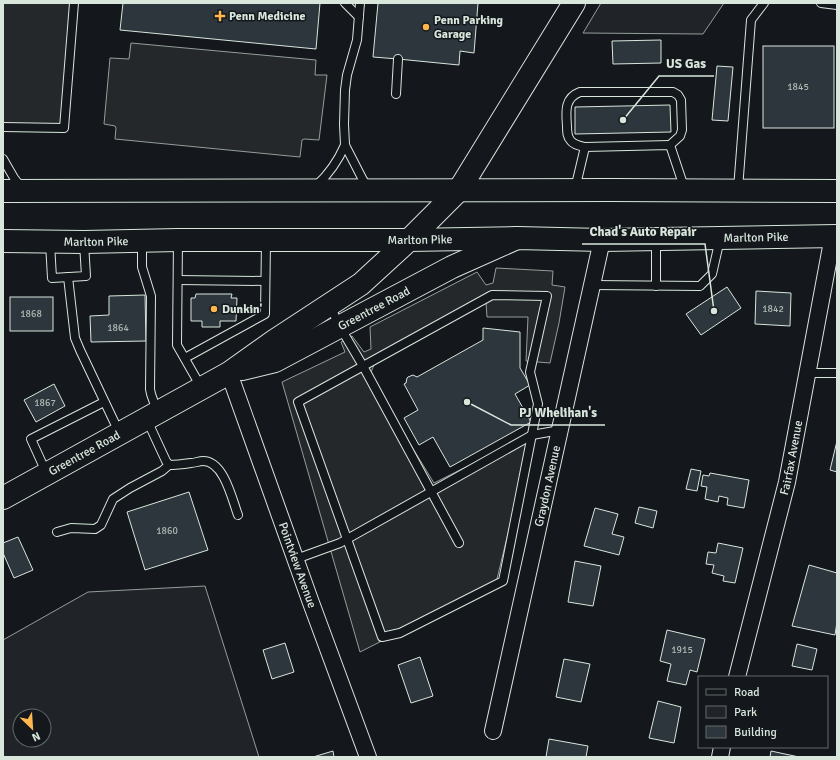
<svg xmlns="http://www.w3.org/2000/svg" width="840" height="760" font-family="Signika,sans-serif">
<rect width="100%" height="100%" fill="#14181c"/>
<g fill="#202428" stroke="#939e99" fill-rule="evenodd">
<polygon points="601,3 724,3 703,34 583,33"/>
<path d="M205 586 259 757H3V640L88 592ZM20 716H44V740H20Z"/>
</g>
<g fill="#24282b" stroke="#939e99">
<polygon points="3,3 74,3 64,128 3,127"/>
<polygon points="131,43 316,60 315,75 327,75 319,140 304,139 302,140 300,157 115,139 116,128 115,126 104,124 110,58 129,59"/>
<polygon points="496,268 553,271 552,285 565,287 559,323 550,363 526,361 528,317 487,317 486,302 374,365 369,377 434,483 532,434 496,583 360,652 282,382 345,352 341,342 352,336 364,352 371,349 370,327 477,272 486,285 493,283"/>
</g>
<g fill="#2c363c" stroke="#d8e6dc">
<polygon points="123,3 320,3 316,49 120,30"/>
<polygon points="378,3 478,3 474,53 460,51 459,65 398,59 373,57"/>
<polygon points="661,40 661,63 613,64 612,41"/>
<rect x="763" y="46" width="71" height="82"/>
<polygon points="717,66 733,67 728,121 712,120"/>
<polygon points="670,105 671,132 575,134 575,107"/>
<polygon points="727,287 741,308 701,335 686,314"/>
<polygon points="756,291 791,293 790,326 755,324"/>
<polygon points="196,294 232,294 231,298 237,298 236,321 220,321 220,327 202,327 202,321 191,321 191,298 195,298"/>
<polygon points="145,295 146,341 91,342 90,316 109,315 109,296"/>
<rect x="10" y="297" width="43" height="34"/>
<polygon points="483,328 520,332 520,368 530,385 515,394 531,422 450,467 433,437 419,445 404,418 418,410 404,384 406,383 407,378 408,377 413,375 417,377 483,340"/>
<polygon points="54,384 65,406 36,422 24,400"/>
<polygon points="837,441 837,472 830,470"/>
<polygon points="691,469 701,471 697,491 686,489"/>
<polygon points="710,473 749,480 744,508 727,505 728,498 719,496 718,502 705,499 707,487 701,486 703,475 709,476"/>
<polygon points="189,492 208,550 145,570 127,512"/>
<polygon points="639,507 657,511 653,528 635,523"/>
<polygon points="595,508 618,514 612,534 624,537 619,555 584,546"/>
<polygon points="18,537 33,570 14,578 3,553 3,543"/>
<polygon points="718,543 743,548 735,583 723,581 724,576 712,573 714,565 706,564 708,552 716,553"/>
<polygon points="575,561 601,566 593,606 568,602"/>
<polygon points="809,565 837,573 837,622 835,635 792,626"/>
<polygon points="667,630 705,639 697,672 690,670 686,685 667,681 671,664 660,661"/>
<polygon points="285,643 294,672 272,679 263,650"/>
<polygon points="797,644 817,649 812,670 792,666"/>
<polygon points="420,657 433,696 411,703 398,665"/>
<polygon points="564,659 590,664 581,702 556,697"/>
<polygon points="658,701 681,707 674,743 649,738"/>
<polygon points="549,739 588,746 586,757 546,757"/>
<polygon points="333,751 334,757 313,757"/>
<polygon points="771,751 799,757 770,757"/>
</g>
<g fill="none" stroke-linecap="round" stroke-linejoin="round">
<g stroke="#d8e6dc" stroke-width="10">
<g id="service">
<polyline points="345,3 359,17"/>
<polyline points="360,3 357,40 347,75 345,90 344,124 345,145 363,180 368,187"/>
<polyline points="821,3 837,5"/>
<polyline points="396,94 398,59"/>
<polyline points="3,127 64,128 74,3"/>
<path d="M585 147C580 146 574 145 571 141 567 137 567 132 567 126 566 112 564 98 580 92H673L678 95 681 100 682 130 680 136 670 145"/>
<polyline points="3,159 14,178 22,188"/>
<path d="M316 186C329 174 338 161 345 145"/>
<polyline points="575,189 585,147 670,145 685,190"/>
<polyline points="738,189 751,20 764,3"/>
<polyline points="178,240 177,345 201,387"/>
<polyline points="142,241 142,267 151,296 150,389 151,394 157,411"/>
<polyline points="50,243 52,278 86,276 84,243"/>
<polyline points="68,277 75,338 80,350 119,432"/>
<polyline points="178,280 265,281"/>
<polyline points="592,285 700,286 712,274 720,239"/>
<polyline points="656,286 656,240"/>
<polygon points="492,295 547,296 530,372 538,404 503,581 400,633 382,637 298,402"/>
<polyline points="330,306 340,327 363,366 459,543"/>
<polyline points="185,358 265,314 266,241"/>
<polyline points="808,373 837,373"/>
<path d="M147 420 166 461 169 465C176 465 184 464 191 463 195 463 199 461 203 461 224 461 232 499 238 515"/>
<polyline points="46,472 31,439 104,402"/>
<polyline points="57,532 71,528 95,529 101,525 113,499 130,488 162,471 169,465"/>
<polyline points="296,559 340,543 532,435 560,430"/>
</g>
</g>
<g stroke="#d8e6dc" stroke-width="18">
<g id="minor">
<path id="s1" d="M229 373 310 600 368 757"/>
<path id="s2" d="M737 677 787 482 833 236"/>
<path id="s3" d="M493 731 602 240"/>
<polyline points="720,757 722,747"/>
</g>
</g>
<g stroke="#d8e6dc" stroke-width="24">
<g id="primary">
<path id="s4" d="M242 369 275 361 452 267 517 238"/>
<path id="s5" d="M3 498 229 373 274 341 361 284 409 240 459 190"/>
</g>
</g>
<g stroke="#d8e6dc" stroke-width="24">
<g id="trunk">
<polyline points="459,190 574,3"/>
<polyline points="3,191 611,190 837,191"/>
<path id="s6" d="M3 241 84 242 178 240H409L517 238 602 240 837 236"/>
</g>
</g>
<use href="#service" stroke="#14181c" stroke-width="8"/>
<use href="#minor" stroke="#14181c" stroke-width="16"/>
<use href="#primary" stroke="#14181c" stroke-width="22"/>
<use href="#trunk" stroke="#14181c" stroke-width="22"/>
</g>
<g fill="#ffb74d" stroke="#14181c" stroke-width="1.5">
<path d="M218 10h4v4h4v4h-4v4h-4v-4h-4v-4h4z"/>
<circle cx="426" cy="27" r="4"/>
<circle cx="214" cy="309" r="4"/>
</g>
<g text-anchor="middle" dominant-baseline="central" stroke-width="3" stroke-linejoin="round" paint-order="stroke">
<g font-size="10" fill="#adbab4">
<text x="798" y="87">1845</text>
<text x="773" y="309">1842</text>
<text x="31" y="314">1868</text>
<text x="118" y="328">1864</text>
<text x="45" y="403">1867</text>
<text x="167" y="531">1860</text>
<text x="682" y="650">1915</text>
</g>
<g font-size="12" font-weight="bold" fill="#d8e6dc" stroke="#14181c" text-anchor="start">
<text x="229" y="16">Penn Medicine</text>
<text x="434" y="20">Penn Parking<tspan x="434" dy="14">Garage</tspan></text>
<text x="222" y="309">Dunkin'</text>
</g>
<g font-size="12" fill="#d8e6dc" stroke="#14181c">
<text stroke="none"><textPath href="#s6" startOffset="753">Marlton Pike</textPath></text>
<text stroke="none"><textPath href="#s6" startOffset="417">Marlton Pike</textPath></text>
<text stroke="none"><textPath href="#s6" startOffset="93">Marlton Pike</textPath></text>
<text stroke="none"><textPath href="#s4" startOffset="146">Greentree Road</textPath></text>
<text stroke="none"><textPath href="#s5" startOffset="93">Greentree Road</textPath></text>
<text stroke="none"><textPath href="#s2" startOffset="226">Fairfax Avenue</textPath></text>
<text stroke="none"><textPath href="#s3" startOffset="251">Graydon Avenue</textPath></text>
<text stroke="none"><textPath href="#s1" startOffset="204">Pointview Avenue</textPath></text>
</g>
</g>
<path fill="none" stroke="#d8e6dc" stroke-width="1.5" d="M623 120L659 76H714M714 311L705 244H582M467 402L511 425H605"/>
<g fill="#d8e6dc" stroke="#14181c" stroke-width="1.5">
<circle cx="623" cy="120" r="4"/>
<circle cx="714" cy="311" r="4"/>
<circle cx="467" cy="402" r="4"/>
</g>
<g font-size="13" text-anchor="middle" font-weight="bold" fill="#d8e6dc" stroke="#14181c" stroke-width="3" stroke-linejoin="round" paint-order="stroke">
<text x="686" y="68">US Gas</text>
<text x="643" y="236">Chad's Auto Repair</text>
<text x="558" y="417">PJ Whelihan's</text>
</g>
<rect width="840" height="760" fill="none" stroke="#d8e6dc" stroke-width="8"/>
<rect x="698" y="676" width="130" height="72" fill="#14181c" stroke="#626a69"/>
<rect x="706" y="689" width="20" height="6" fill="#14181c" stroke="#626a69"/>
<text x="734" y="696" font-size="12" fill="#d8e6dc">Road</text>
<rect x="706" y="706" width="20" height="12" fill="#202428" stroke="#626a69"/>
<text x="734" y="716" font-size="12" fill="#d8e6dc">Park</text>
<rect x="706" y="726" width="20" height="12" fill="#2c363c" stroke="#626a69"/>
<text x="734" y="736" font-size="12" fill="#d8e6dc">Building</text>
<g transform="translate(32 728) rotate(155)"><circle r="19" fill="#14181c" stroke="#626a69"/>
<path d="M0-3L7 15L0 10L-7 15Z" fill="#ffb74d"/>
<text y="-6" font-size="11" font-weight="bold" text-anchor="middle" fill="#d8e6dc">N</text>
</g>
</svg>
